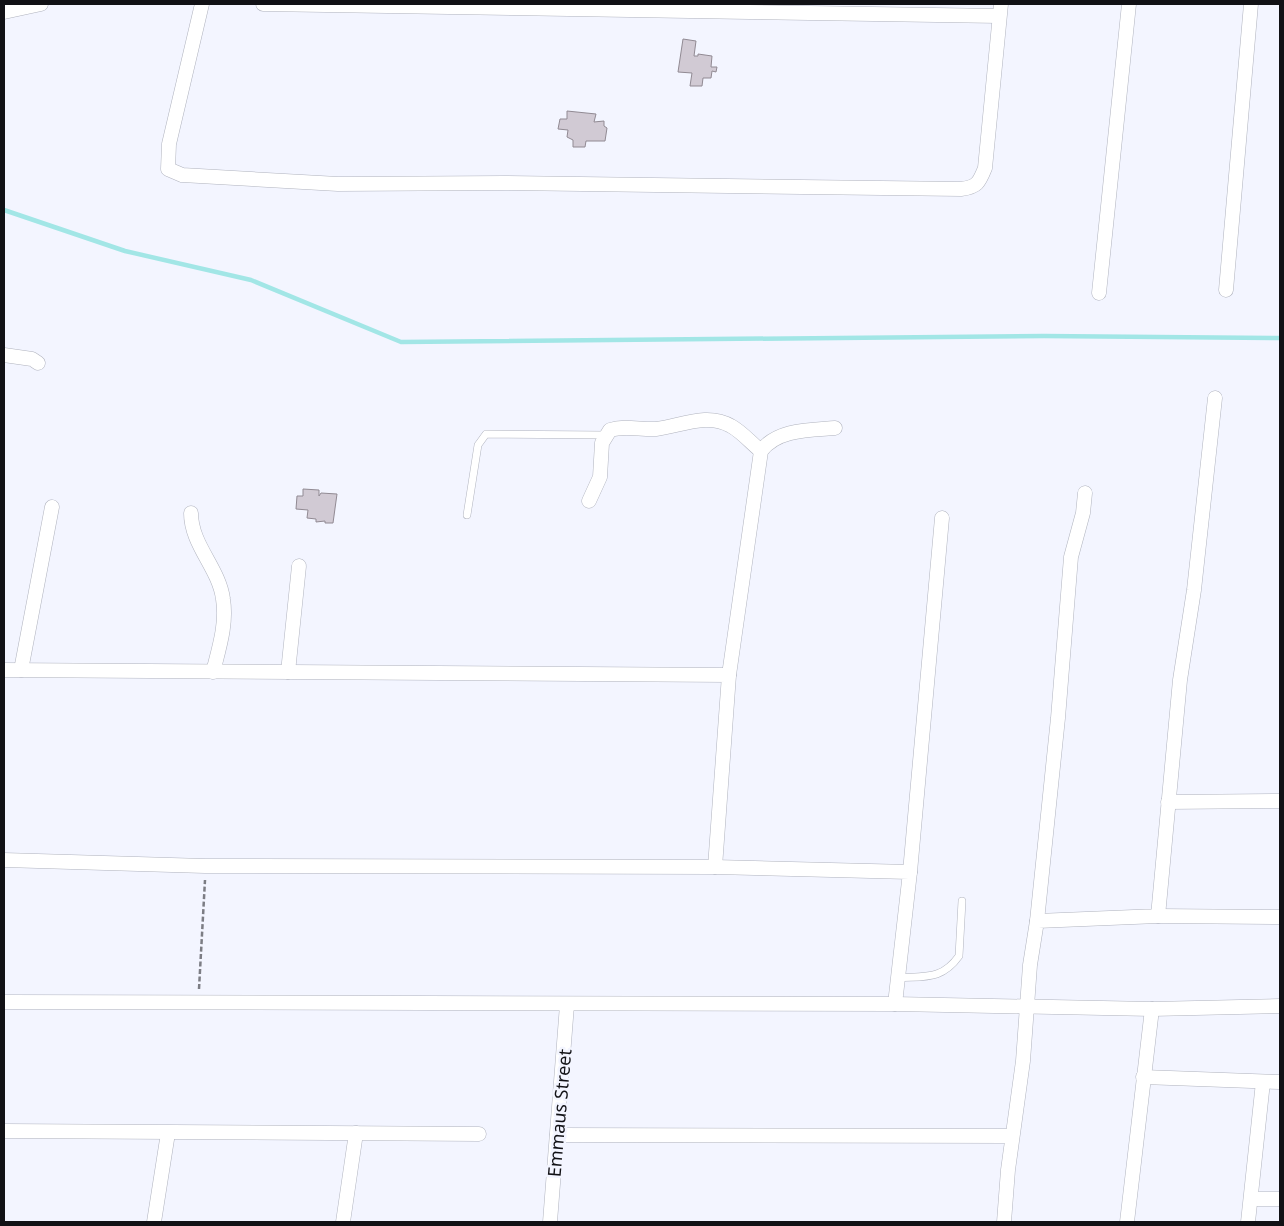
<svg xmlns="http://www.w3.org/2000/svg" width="1284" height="1226" font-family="'Noto Sans',sans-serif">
<rect width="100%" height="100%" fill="#f3f5ff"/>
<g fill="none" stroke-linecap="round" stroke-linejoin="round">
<polyline stroke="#a2e6e6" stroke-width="4.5" points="4,210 125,251 251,280 401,342 1044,336 1280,338"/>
</g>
<g fill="#d1cad4" stroke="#918a93">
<polygon points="683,39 696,41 694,56 698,56 698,54 712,56 711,67 717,67 716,72 712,71 711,78 703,78 702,86 690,86 692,73 678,72"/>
<polygon points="567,111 596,114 594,122 604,121 604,126 607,128 605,141 586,141 585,147 573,147 573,140 567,137 568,130 558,129 560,119 567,119"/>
<polygon points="303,489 319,490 319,496 321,493 337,494 333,523 325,523 325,521 316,522 316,519 307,518 308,510 296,509 297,496 303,496"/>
</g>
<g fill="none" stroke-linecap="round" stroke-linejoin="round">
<g stroke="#b0b3be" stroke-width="8">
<g id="lane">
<polyline points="467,515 478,445 486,434 605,435"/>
<path d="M898 978C925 976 942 980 959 956L962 901"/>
</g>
</g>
<g stroke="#b0b3be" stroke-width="15">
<g id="street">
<path d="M202 4 169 144 168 169 182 175 338 184 505 183 961 189C977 187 979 183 985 168L1001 4"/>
<polyline points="263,4 999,16"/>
<polyline points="4,12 41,4"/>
<polyline points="1226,290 1251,4"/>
<polyline points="1099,293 1129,4"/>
<polyline points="4,355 32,359 38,363"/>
<path d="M589 501 600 477 602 443 610 430C625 425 641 430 656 429 681 426 707 412 731 426 742 432 751 443 761 451"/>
<path d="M191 513C191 545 219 568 223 599 227 624 219 648 213 672"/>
<polyline points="4,670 729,675 715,867"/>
<polyline points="21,670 52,507"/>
<polyline points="288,672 299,566"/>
<path d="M729 675 761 451C777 429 810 430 835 428"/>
<polyline points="1168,802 1280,801"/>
<polyline points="4,860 205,866 715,867 910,872 895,1004"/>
<polyline points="910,872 942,518"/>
<polyline points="1158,916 1280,917"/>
<polyline points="1037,921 1058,718 1071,557 1083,513 1085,493"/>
<polyline points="4,1002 895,1004 1152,1009 1280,1006"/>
<polyline points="1143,1077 1280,1082"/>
<polyline points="4,1131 479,1134"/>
<polyline points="557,1135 1012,1136"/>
<polyline points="1251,1199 1280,1199"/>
<polyline points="154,1222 168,1133"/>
<polyline points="343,1222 356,1133"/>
<polyline points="550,1222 567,1005"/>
<polyline points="1004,1222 1008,1170 1023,1061 1030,965 1037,921 1158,916 1180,680 1194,590 1215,398"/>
<polyline points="1127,1222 1152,1009"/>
<polyline points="1248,1222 1263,1082"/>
</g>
</g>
<polyline stroke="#7c7d84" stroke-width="2.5" stroke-dasharray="5 2.5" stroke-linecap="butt" points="199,989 205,880"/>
<use href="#lane" stroke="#fff" stroke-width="7"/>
<use href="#street" stroke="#fff" stroke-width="14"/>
</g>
<g text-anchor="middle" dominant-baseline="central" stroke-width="5" stroke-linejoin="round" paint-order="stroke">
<g font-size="18" fill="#111115" stroke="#f3f5ff">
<text transform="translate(559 1113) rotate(-85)">Emmaus Street</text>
</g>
</g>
<rect width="1284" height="1226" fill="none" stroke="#111115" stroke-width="10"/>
</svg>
